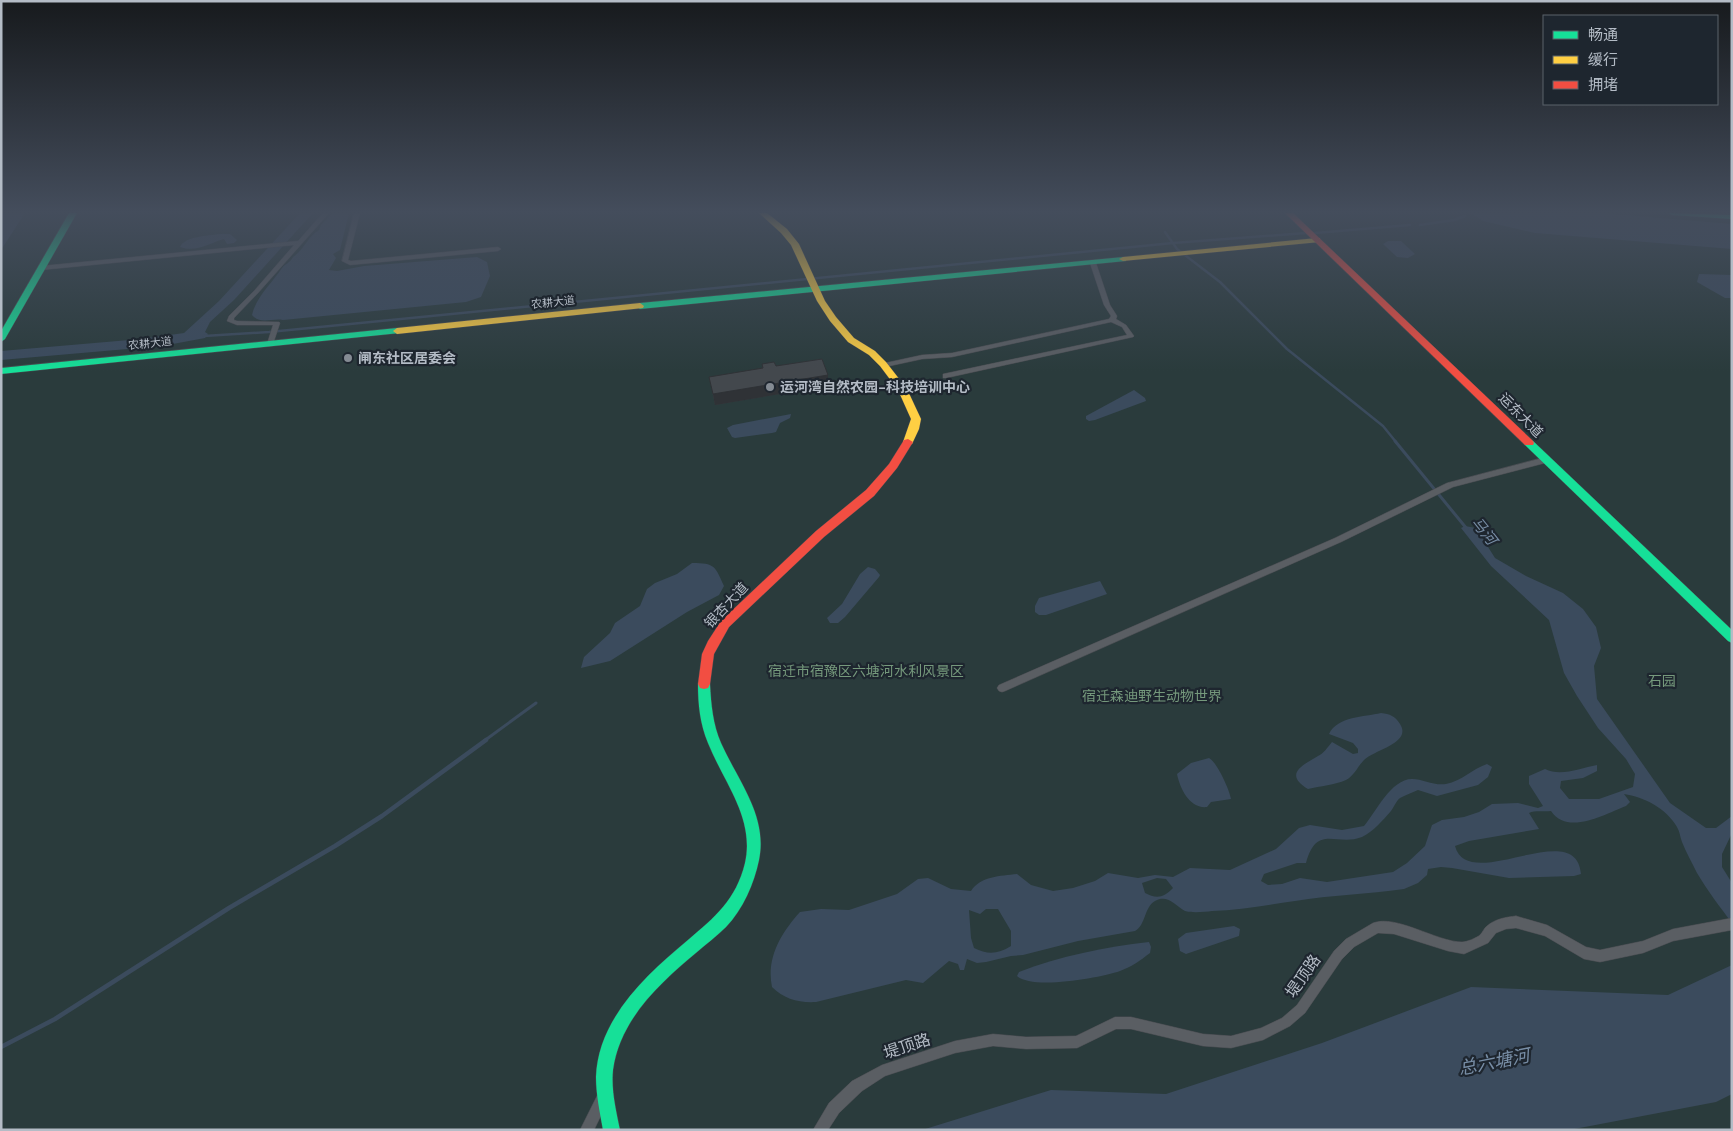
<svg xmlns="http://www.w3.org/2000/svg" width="1733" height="1131" font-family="'DM Sans','Noto Sans SC',sans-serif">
<rect width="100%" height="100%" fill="#2a2f35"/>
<rect fill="#2a3b3c" x="1" y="213" width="1731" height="917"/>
<g fill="#3b4b5d" fill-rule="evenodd">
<polygon points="1,213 25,213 1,250"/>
<polygon points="300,213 313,213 234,300 210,322 205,332 208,334 205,338 162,346 1,360 1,351 141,339 184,333 219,301"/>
<path d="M333 213H349L340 250 333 254 336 258 329 270 337 271 364 266 477 257 487 262 490 276 481 297 466 302 283 320C272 318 260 325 252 315 256 297 272 283 282 268 286 263 290 263 293 257 304 250 308 236 319 230L321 225Z"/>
<polygon points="1471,213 1601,213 1732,224 1732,249 1535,233 1483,221"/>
<path d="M219 234H230L237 240 234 243 227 244 224 239C210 243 196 253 180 247 185 236 208 236 219 234Z"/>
<polygon points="1388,241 1401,241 1415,254 1408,258 1397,257 1383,244"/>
<polygon points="1699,274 1732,275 1732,298 1725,298 1697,282"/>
<polygon points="1134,390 1145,398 1146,401 1095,420 1089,421 1086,419 1086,416"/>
<polygon points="791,414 790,418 780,423 776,432 772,433 735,438 732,437 727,428 733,425"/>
<path d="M1465 526 1476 528 1495 558 1526 576 1563 593 1583 609 1596 627 1601 648 1594 666 1597 699 1670 803 1706 828H1716L1732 816V833L1722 854V867L1732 883V923C1720 907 1707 890 1697 873 1692 863 1686 852 1682 842 1680 837 1680 832 1677 827 1666 808 1644 797 1624 794L1630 802 1626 806C1605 814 1568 836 1551 811 1544 812 1535 810 1529 813L1539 829 1469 841 1455 846C1468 895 1576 815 1581 874L1574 876 1509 878 1452 868 1441 867 1428 869 1427 875 1418 883 1404 889C1368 894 1331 895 1295 901 1267 905 1239 910 1212 911 1205 912 1191 913 1185 911 1175 906 1168 894 1155 901 1144 907 1146 925 1135 931L1078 941 1023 955 1011 956 986 962 977 963 967 959 964 970H960L958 964 949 961 923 983 906 980 816 1002C799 1003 784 999 772 987 766 958 781 933 800 912L821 909 849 910 897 894 918 879 928 878 951 889 971 891C981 876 1000 876 1017 874L1031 885 1053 891 1073 888 1095 881 1108 873 1138 878 1155 875 1173 877 1190 868 1230 870 1276 849 1299 828 1310 825 1342 830 1364 826C1376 812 1391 779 1412 779 1423 779 1434 786 1446 784 1462 781 1472 769 1487 764L1492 767 1488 777 1478 785 1437 796 1418 790C1412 793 1405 795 1400 798 1396 801 1394 807 1391 811 1383 820 1373 832 1362 837 1336 847 1317 823 1306 863H1297L1264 874 1261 881 1268 885 1282 884 1300 878 1327 882 1393 872 1407 863 1425 846 1432 825 1442 820 1464 817 1479 812 1492 804 1518 803 1538 808 1543 806 1529 784V776L1545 769C1561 777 1580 768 1597 765V771L1583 778 1561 781 1560 788 1569 799H1599L1633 787 1635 774 1626 759 1598 728 1577 696 1564 673 1549 620 1491 566 1461 528ZM1157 878 1166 879 1173 888C1164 898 1156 899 1145 893L1142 883ZM986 909H998L1011 931V946C998 954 988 955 974 948L971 938 969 910 980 914Z"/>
<path d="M692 563C715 563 715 566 724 586L719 595 687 612 610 661 581 668 584 657 610 633 615 623 640 606 647 589 655 583 677 574Z"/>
<polygon points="868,567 875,569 880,575 879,577 845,617 838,623 830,623 827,618 842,604 860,574"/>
<polygon points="1100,581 1107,594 1046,615 1039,615 1035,612 1035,606 1039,598"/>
<path d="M1381 713C1390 714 1395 716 1400 724 1412 743 1376 749 1364 760 1358 766 1354 776 1346 780 1335 785 1320 786 1308 789 1283 774 1303 765 1318 756 1323 754 1328 747 1332 742L1353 754 1358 753V749L1353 743 1329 734C1338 716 1364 717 1381 713Z"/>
<path d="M1209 758C1217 762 1230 791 1231 799L1211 802 1207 807C1190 809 1180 789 1177 774L1191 763Z"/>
<polygon points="1234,926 1240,929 1239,936 1186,954 1180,951 1178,939 1186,933"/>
<path d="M1149 942 1151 947 1150 953C1141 960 1131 967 1120 971 1100 978 1032 990 1017 976L1019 972C1060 956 1105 947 1149 942Z"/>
<polygon points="1732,965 1732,1094 1716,1102 1569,1130 922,1130 1051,1090 1166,1094 1322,1043 1471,987 1668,995"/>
</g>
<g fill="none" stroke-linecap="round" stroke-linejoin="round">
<g stroke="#3b4b5d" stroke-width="2.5">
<polyline points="1420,225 1454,220 1465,216"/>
<polyline points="1165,232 1177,249 1220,282 1287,349 1383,426 1396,442"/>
<polyline points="1315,233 1410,225"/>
<polyline points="204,336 269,332 1173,243 1306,233"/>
</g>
<g stroke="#3b4b5d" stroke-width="3">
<polyline points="1395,441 1467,529"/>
<polyline points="484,741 536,703"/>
</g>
<polyline stroke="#3b4b5d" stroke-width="4.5" points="1,1047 55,1019 229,908 335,846 382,816 486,740"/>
<g stroke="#484b50" stroke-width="1">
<g id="street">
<polygon points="323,213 329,213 258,293 234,318 234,320 237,321 279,322 280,323 273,344 270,346 267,344 273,325 237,325 227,321 229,316 254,291 294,245 41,270 38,268 41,266 298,241"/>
<polygon points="354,213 360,213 348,260 351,261 498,247 501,249 498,251 350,265 342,261"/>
<polygon points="1093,261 1096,263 1110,305 1117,316 1116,319 1126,325 1134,336 1133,337 946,378 943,378 943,374 1127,335 1122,327 1111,322 952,357 922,359 885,367 881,365 885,363 922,355 952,353 1109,319 1111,316 1104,305 1090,263"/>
<polygon points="1546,457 1550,460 1549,462 1453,487 1341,542 1005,691 1002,692 999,691 997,688 999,685 1335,538 1447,483"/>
<path d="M1516 916 1547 925 1586 947 1600 950 1643 941 1673 929 1732 918V930L1673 941 1643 953 1600 962 1584 959 1545 936 1516 928 1506 929 1496 933 1488 943 1464 954 1448 951 1394 934 1378 933 1354 947 1342 959 1305 1013 1290 1026 1263 1040 1231 1048 1203 1046 1131 1029H1116L1077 1048 1026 1049 993 1046 955 1053 885 1076 862 1091 839 1113 828 1130H813L829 1103 852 1081 882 1065 955 1041 993 1034 1026 1037 1076 1036 1115 1017H1131L1203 1034 1231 1036 1261 1028 1282 1018 1297 1005 1334 951 1346 939 1373 923C1396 914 1437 942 1462 942 1467 942 1476 938 1480 935 1483 932 1484 928 1487 926 1495 919 1506 917 1516 916Z"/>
<polygon points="603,1093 608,1094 609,1099 594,1130 580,1130 598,1094"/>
</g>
</g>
<g stroke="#484b50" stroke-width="1">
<g id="fast">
<polygon points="69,213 77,213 5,339 1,342 1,331"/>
<polygon points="1668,213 1732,215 1732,219 1672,215"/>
<polygon points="1123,257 1126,257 1126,261 640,309 636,306 640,303"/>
<polygon points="397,328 400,329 400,333 1,374 1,368"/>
<polygon points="1529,440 1533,441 1732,630 1732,643 1728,641 1525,445 1524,443"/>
<path d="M704 679 708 680 710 684C711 704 713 725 721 743 738 781 768 816 759 860 754 884 743 909 726 927 717 936 706 944 697 952 660 983 620 1019 613 1070 611 1090 616 1110 620 1130H603C600 1113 596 1095 596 1077 598 1019 646 975 688 940 715 917 736 900 745 863 755 818 724 783 708 743 700 724 698 704 698 684L700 680Z"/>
</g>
</g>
<g stroke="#484b50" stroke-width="1">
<g id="slow">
<polygon points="759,213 767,213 787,229 799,244 825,301 836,317 854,338 875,351 886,362 907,389 921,419 919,429 912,444 908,445 903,442 911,419 898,390 880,366 869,355 848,342 830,321 817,301 791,245 781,233"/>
<polygon points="1317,238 1320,238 1320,242 1123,261 1119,259 1123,257"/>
<polygon points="640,303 644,306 643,308 397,334 393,331 397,328"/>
</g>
</g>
<g stroke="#484b50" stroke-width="1">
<g id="jam">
<polygon points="1285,213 1293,213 1533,441 1534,443 1533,445 1525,445"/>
<polygon points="908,439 913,442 897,468 874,496 824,537 729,627 714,654 710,684 708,688 704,689 700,688 698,684 702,654 708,641 721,621 816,531 866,490 889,464 904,440"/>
</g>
</g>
<use href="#street" fill="#5a5e63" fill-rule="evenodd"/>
<use href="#fast" fill="#16e098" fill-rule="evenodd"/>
<use href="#slow" fill="#ffcf43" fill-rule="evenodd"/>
<use href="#jam" fill="#f24e42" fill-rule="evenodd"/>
</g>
<polygon fill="#3a3e42" points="762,364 776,366 828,375 828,386 715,405 709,377 762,368"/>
<polygon fill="#2f3236" points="828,375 828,386 715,405 713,394"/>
<polygon fill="#43484d" stroke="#2f3236" points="822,359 828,375 713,394 709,377 763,368 762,364 774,362 776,366"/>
<linearGradient id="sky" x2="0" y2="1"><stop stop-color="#171a1d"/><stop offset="0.57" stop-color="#444d5c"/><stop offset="1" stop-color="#444d5c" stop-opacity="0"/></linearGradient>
<rect width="1733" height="371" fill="url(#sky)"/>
<g fill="#848b93" stroke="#1e262f" stroke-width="2">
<circle cx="348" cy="358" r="5"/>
<circle cx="770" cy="387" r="5"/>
</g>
<g text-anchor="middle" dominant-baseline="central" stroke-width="4.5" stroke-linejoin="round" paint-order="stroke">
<g font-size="11" fill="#b4bcc6" stroke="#1e262f">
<text transform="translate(553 302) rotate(-6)">农耕大道</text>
<text transform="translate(150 343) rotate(-6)">农耕大道</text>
</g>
<g font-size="14" font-weight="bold" fill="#b4bcc6" stroke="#1e262f" text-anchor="start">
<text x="358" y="358">闸东社区居委会</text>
<text x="780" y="387">运河湾自然农园-科技培训中心</text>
</g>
<g font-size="14" fill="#b4bcc6" stroke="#1e262f">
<text transform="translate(1521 415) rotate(45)">运东大道</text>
<text transform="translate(726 605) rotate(-47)">银杏大道</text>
</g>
<g font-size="14" fill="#75997c" stroke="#1e262f">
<text x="866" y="671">宿迁市宿豫区六塘河水利风景区</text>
<text x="1662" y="681">石园</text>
<text x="1152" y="696">宿迁森迪野生动物世界</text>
</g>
<g font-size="15" font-style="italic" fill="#788ea6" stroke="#1e262f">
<text transform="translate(1484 531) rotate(51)">马河</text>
</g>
<g font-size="16" fill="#b4bcc6" stroke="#1e262f">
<text transform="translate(1303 976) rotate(-55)">堤顶路</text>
<text transform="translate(907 1046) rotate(-18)">堤顶路</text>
</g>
<g font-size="18" font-style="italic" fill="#788ea6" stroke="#1e262f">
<text transform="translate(1494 1062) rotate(-11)">总六塘河</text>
</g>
</g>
<rect width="1733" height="1131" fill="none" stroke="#b4bcc6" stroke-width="5"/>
<rect x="1543" y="15" width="175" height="90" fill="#1e262f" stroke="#5a626b"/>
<rect x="1553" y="31" width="25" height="8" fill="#16e098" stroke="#5a626b"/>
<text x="1588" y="40" font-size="15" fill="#b4bcc6">畅通</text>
<rect x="1553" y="56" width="25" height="8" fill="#ffcf43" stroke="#5a626b"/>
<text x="1588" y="65" font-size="15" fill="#b4bcc6">缓行</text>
<rect x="1553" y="81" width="25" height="8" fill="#f24e42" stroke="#5a626b"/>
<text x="1588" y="90" font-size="15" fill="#b4bcc6">拥堵</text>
</svg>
